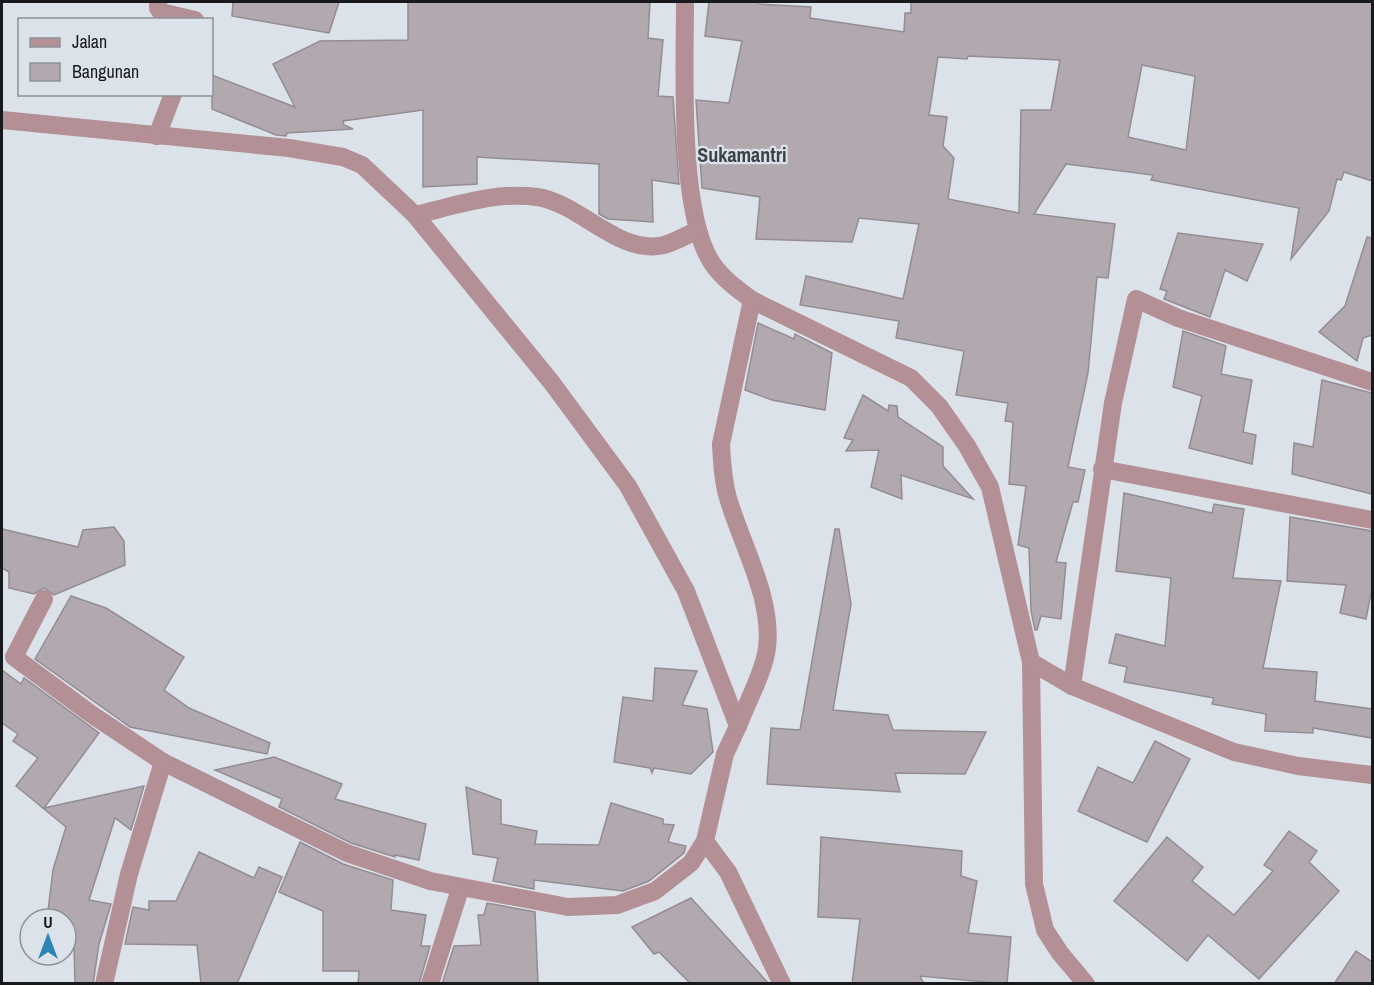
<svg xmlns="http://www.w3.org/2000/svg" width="1374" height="985" font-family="'Archivo Narrow',sans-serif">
<rect width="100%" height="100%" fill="#dce2ea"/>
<g fill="#b1a9af" stroke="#948c93" stroke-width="1.5" fill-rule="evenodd">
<polygon points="233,2 339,2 329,33 232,16"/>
<polygon points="408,2 650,2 648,38 663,40 658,96 673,97 679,184 652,180 653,222 608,219 599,214 599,164 477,157 477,184 423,187 423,110 343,121 344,125 353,129 287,133 286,136 276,135 212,109 212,75 295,107 273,64 320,41 408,40"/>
<path d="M709 2H758V4L811 7 810 18 904 32 905 13H911V2H1372V181L1344 172 1341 180 1337 179 1329 211 1291 259 1299 208 1151 180 1153 175 1066 164 1034 214 1115 224 1108 278 1097 277 1088 373 1068 467 1085 470 1078 502H1073L1056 562 1066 563 1061 619 1041 616 1037 630H1035L1031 611 1029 548 1018 545 1026 486 1009 484 1013 422 1005 421 1008 403 956 395 964 351 896 338 899 321 800 305 806 276 903 299 919 224 859 218 852 242 756 239 760 197 702 188 696 100 729 103 742 41 705 36ZM968 56 1060 60 1051 110H1021L1019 213 948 199 954 158 943 146 947 117 929 115 938 57 967 59ZM1142 65 1195 76 1186 150 1128 137Z"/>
<polygon points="1178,233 1263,244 1247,281 1225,270 1210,317 1164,299 1167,291 1160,289"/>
<polygon points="1367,237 1372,238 1372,335 1363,338 1357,361 1319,332 1345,306"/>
<polygon points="758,323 794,339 795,334 832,353 825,410 772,400 745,390"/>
<polygon points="1183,331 1226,346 1221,374 1252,380 1243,432 1256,435 1252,464 1189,448 1202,396 1173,387"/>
<polygon points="1322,380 1372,393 1372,494 1292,474 1294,443 1313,447"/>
<polygon points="863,395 888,411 889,405 897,406 898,417 943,447 943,466 973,499 901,475 902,499 871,487 879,450 846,451 853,440 844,438"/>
<polygon points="1124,493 1212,513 1214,504 1244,509 1233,578 1281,581 1263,668 1317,672 1315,701 1372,709 1372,738 1313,728 1313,733 1265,731 1266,714 1212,704 1214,698 1124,682 1127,667 1109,663 1116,634 1165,646 1171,578 1116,571"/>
<polygon points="1290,517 1372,531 1372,588 1366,619 1340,613 1346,585 1287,581"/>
<polygon points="114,527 124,541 125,565 54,595 44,588 34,594 9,588 9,572 2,568 2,529 78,547 83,530"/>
<polygon points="835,529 839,529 851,604 833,710 888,715 893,730 986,732 965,774 895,773 900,792 767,784 771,728 800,730"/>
<polygon points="71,596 106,608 184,657 164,690 189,708 270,743 267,754 130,727 35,659"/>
<polygon points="655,668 697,671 682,705 707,709 713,752 691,774 654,768 652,773 650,768 614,762 623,697 653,701"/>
<polygon points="2,670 21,684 24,678 99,733 44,808 144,786 131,830 115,818 89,900 111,904 99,944 93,984 75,984 74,946 66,945 66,919 47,919 53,870 66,827 16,786 38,758 13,741 18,734 2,723"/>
<polygon points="1155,741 1190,759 1147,842 1078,811 1098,767 1133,783"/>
<polygon points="274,757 342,784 335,799 426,824 419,860 395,855 395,857 351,843 279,807 282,799 215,770"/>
<polygon points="466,787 501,800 501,824 537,831 535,844 599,845 611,803 663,819 663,824 674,825 668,842 686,846 684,853 649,881 623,891 534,880 534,889 493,881 498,858 473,854"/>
<polygon points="1289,831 1317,851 1309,862 1339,891 1259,979 1208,935 1187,961 1114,901 1167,837 1203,867 1192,881 1234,915 1273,871 1264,865"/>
<polygon points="821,837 962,851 961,876 977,881 968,933 1011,937 1007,984 920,976 924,984 852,984 860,919 818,917"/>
<polygon points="300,842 343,864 393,880 391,910 426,915 421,946 430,946 419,984 358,984 359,971 323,971 323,911 279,892"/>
<polygon points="199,852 254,878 259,867 282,877 237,984 201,984 197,945 125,944 133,907 149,910 149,901 176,901"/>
<polygon points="691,898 769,984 691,984 659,952 654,954 632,927"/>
<polygon points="487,903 535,912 538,984 442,984 454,946 481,945 478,915 484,915"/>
<polygon points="1356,951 1372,962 1372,984 1334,984"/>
</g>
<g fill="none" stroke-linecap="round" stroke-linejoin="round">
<g stroke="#b29096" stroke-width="18">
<polyline points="158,2 158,8 161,12 195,20"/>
<path d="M685 2C685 65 678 212 712 263 722 278 737 289 752 300L911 378 939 406 967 446 990 487 1031 662 1034 884 1045 930 1060 953 1086 984"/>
<polyline points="2,120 289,148 343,157 362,165 415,215 552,383 628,486 686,591 738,726 725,754 705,841 691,863 655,891 617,905 568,907 430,881 347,853 163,762 129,874 104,984"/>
<polyline points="157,136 173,94"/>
<path d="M415 215C454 206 497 191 537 197 580 203 619 256 664 245 675 242 687 235 698 230"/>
<polyline points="1102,469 1372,520"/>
<polyline points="44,599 14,657 91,714 163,762"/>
<polyline points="1031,662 1072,686 1234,752 1298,766 1372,775"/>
<polyline points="1072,686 1113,403 1136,299 1178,318 1372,382"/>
<path d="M738 726C747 703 764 671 767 648 773 598 742 546 728 498 723 481 722 463 721 444L752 300"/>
<polyline points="705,841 728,872 782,984"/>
<polyline points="430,984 460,889"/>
</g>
</g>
<g text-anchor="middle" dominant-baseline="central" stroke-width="4.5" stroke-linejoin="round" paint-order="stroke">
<g font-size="20" font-weight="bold" fill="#3d4148" stroke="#dce2ea">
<text x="742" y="154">Sukamantri</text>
</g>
</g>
<rect width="1374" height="985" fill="none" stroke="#17191c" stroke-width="6"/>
<rect x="18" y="18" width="195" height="78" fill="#dce2ea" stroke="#8d9298" stroke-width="1.5"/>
<rect x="30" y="38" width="30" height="9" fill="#b29096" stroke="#8d9298" stroke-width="1.5"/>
<text x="72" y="48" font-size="18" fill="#17191c">Jalan</text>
<rect x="30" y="63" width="30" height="18" fill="#b1a9af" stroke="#8d9298" stroke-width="1.5"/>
<text x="72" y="78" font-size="18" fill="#17191c">Bangunan</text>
<g transform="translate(48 937)"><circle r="28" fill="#dce2ea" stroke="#8d9298" stroke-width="1.5"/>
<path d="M0-4.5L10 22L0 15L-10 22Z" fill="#2d83b2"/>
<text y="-9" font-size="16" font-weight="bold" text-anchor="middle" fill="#17191c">U</text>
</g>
</svg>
